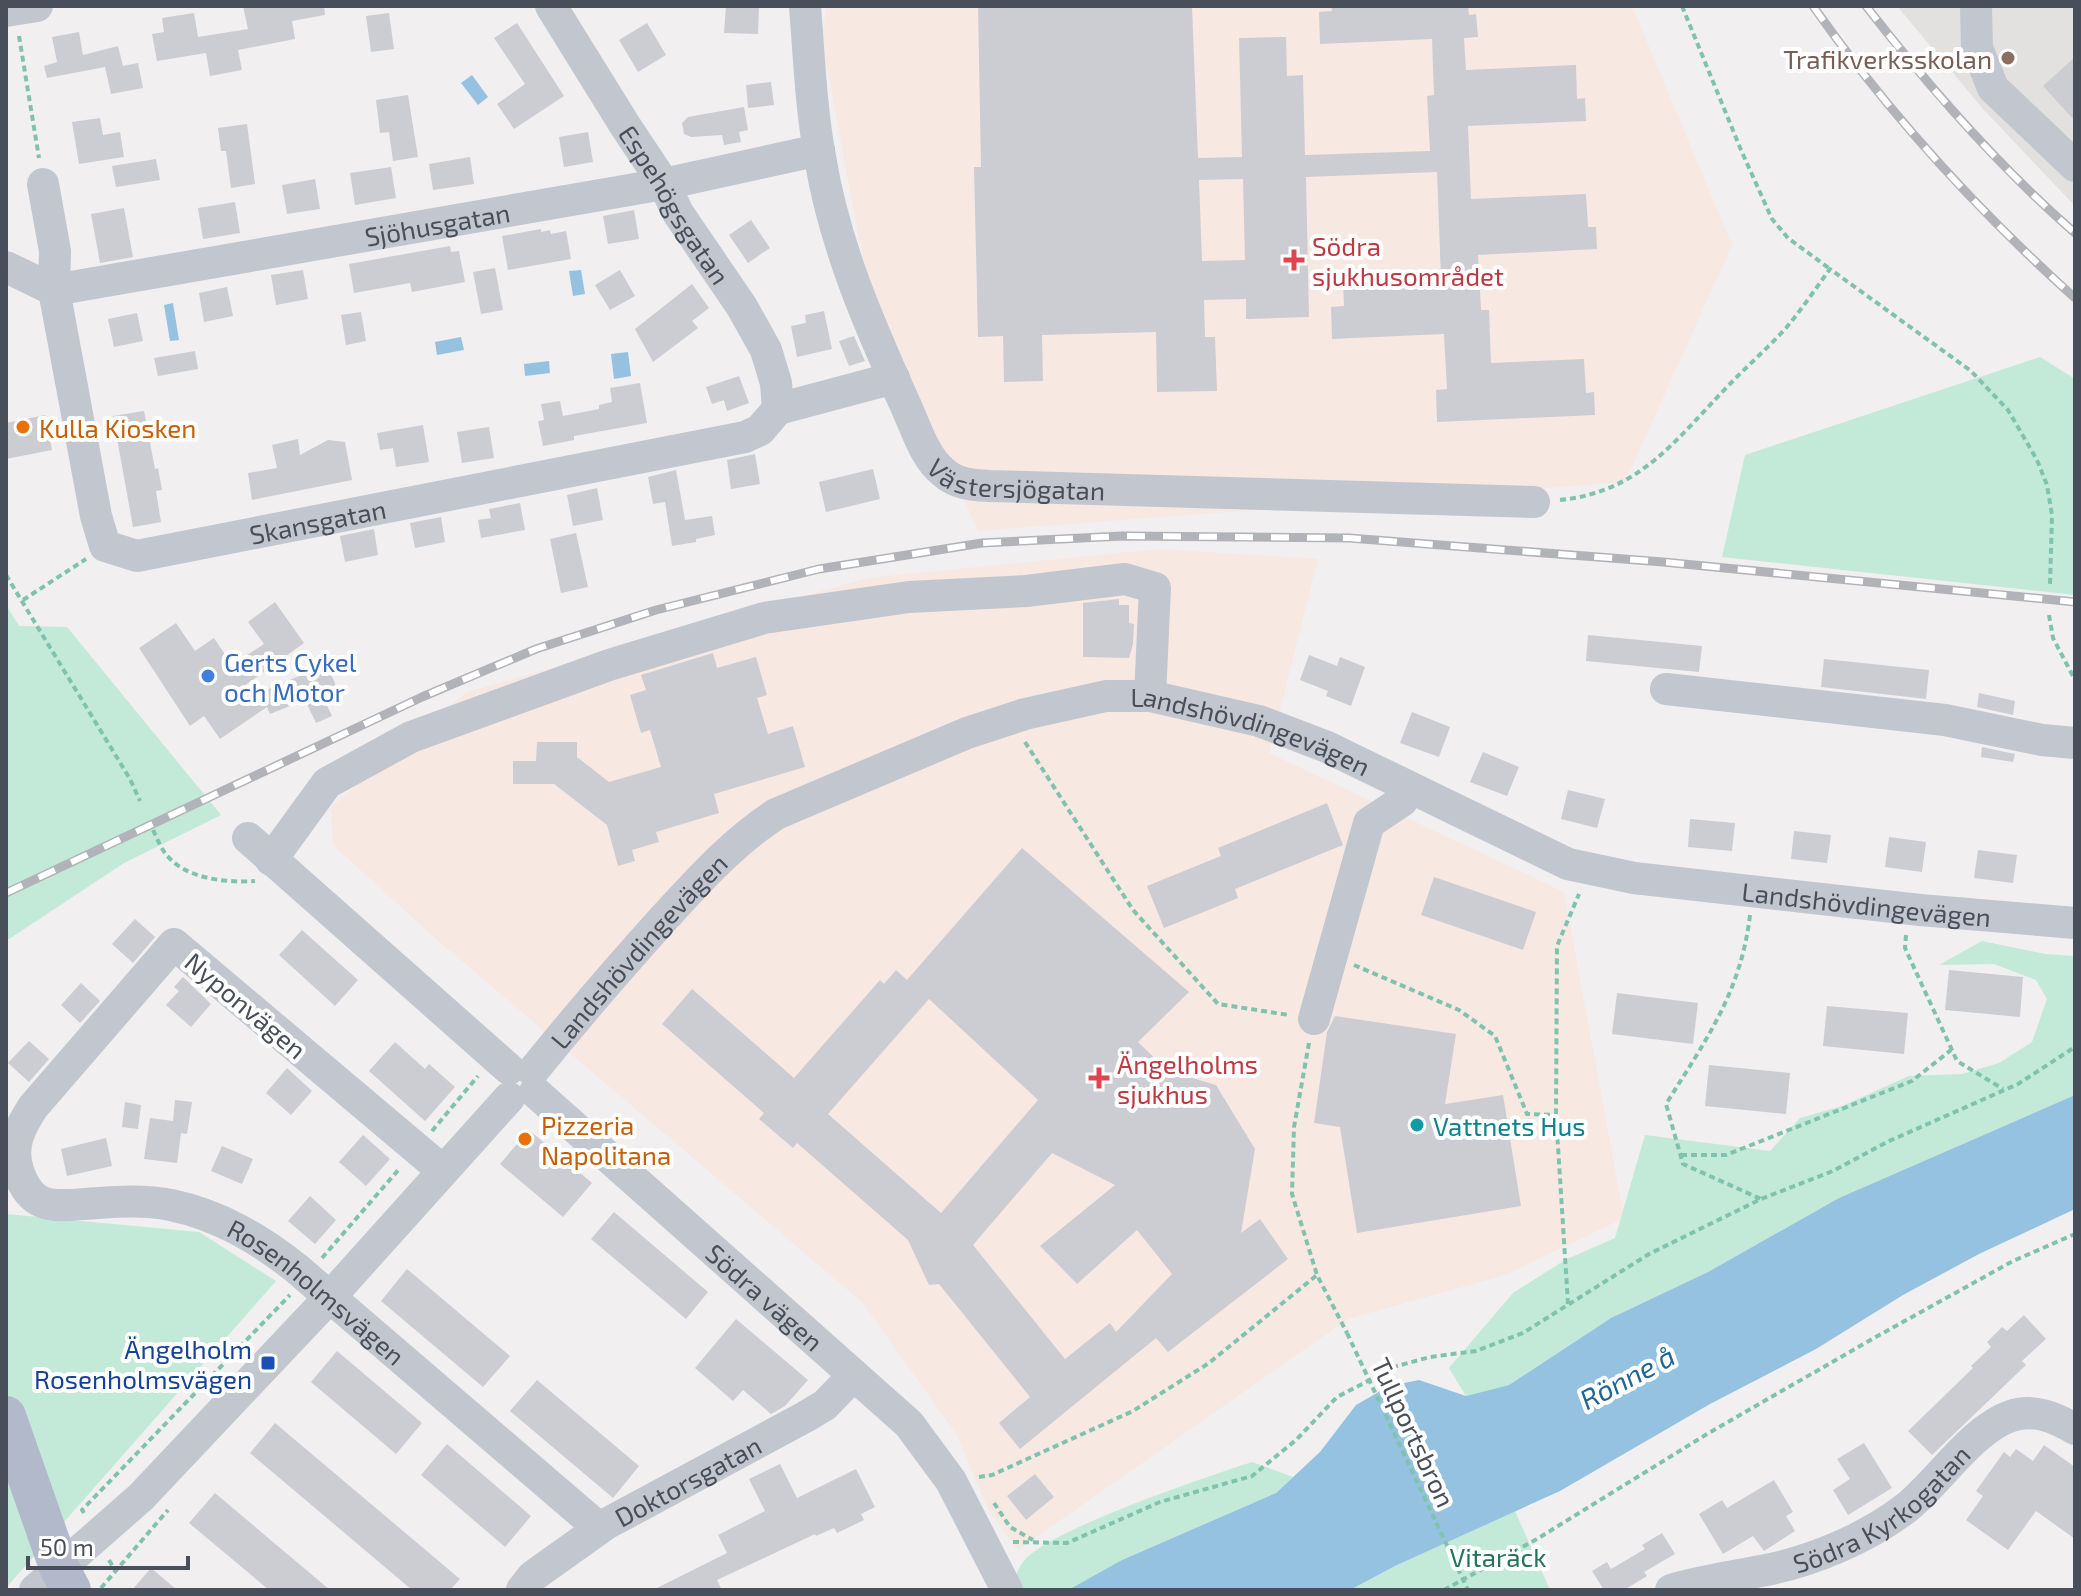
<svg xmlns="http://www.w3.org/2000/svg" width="2081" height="1596" font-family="'Exo 2',sans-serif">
<rect width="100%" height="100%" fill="#f1efef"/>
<polygon fill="#e2e1e0" points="1897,6 2075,6 2075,206 1983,109"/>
<g fill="#f8e8e2">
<polygon points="826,6 1632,6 1732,245 1625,482 978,531 866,276 822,41"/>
<polygon points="1159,549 1318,559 1269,753 1564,892 1624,1218 1505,1275 1348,1319 1018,1550 989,1511 957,1435 863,1303 435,938 333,845 331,807 467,692 868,578"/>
</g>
<g fill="#c3e9d9">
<polygon points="2040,357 2075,379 2075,595 1722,557 1745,455"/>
<polygon points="6,605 19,626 67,627 221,815 124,863 6,941"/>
<polygon points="1982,941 2045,954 2075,956 2075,1095 1839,1198 1708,1272 1611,1318 1509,1385 1466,1396 1449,1368 1513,1293 1565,1260 1615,1238 1645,1135 1770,1151 1800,1118 1842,1106 1909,1076 1962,1074 1999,1063 2032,1042 2047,999 2036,980 1994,964 1939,965"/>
<polygon points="6,1214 199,1232 276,1281 6,1588"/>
<path d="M1252 1462 1293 1477 1276 1493 1122 1560 1068 1590H1010C1014 1581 1017 1570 1023 1562 1045 1531 1209 1476 1252 1462Z"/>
<polygon points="1515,1511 1550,1590 1350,1590 1395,1566"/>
</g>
<g fill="#95c2e0">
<polygon points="472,75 488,97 478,105 461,83"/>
<polygon points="581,270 585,294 573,296 569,271"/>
<polygon points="173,303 179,340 170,341 164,305"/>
<polygon points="461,337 464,350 437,355 435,342"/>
<polygon points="628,352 631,376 614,379 611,354"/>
<polygon points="549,361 550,373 525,376 524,364"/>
<polygon points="2075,1095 2075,1209 1979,1254 1903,1295 1816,1349 1710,1404 1560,1491 1395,1566 1350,1590 1068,1590 1122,1560 1276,1493 1320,1452 1356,1405 1389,1386 1419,1380 1466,1396 1509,1385 1611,1318 1708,1272 1839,1198"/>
</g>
<g fill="#cccdd3" fill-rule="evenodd">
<polygon points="243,6 324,6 325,15 292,21 295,39 238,50 242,70 210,76 206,53 157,61 152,34 164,32 162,18 194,13 198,37 248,29"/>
<polygon points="726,6 759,6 758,34 724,33"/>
<path d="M978 6H1192L1198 158 1242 157 1239 38 1286 37 1287 76 1303 75 1305 155 1430 151 1427 96 1434 95 1432 39 1320 44 1319 12 1332 11 1331 6H1468L1469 15 1476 14 1478 37 1464 38 1466 70 1576 65 1577 99 1585 98 1586 121 1468 126 1471 199 1586 194 1588 227H1596L1597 249 1478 255 1481 310H1489L1491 363 1584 359 1586 393 1594 392 1595 415 1437 422 1436 390 1447 389 1444 334 1332 339 1331 307 1344 306 1343 283 1441 278 1437 172 1306 177 1309 317 1246 319V299L1204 300 1205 337H1215L1217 391 1157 392 1156 332 1042 335 1043 381 1004 382 1003 336 978 337 974 167H981ZM1243 179 1245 260 1202 261 1199 180Z"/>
<polygon points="389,13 394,49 371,52 366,16"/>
<polygon points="517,23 564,96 514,129 497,104 525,84 494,38"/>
<polygon points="647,23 666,55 638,72 619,40"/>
<polygon points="79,32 83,55 118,46 123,66 138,63 143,88 111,94 105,67 47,78 44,66 57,62 52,37"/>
<polygon points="2075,57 2075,121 2043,86"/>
<polygon points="771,82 774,105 748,108 746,85"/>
<polygon points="408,95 418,157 393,161 389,132 380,133 376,100"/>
<polygon points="744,107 748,130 739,132 741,142 724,145 722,135 691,137 684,134 682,123 688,117"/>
<polygon points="100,118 103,135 120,132 124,157 79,164 72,122"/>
<polygon points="247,124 255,184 231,188 226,151 221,151 218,128"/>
<polygon points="588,132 593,162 564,167 559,137"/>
<polygon points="470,157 474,184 433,190 429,164"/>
<polygon points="156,159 160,180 116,187 112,166"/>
<polygon points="391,167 396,198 355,205 350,173"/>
<polygon points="315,179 320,209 287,214 282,185"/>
<polygon points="235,202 240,233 203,239 198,208"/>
<polygon points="124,208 133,257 100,263 91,214"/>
<polygon points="634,210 639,239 608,244 603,216"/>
<polygon points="751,220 770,248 748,263 729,235"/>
<polygon points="541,229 541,232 550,230 551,234 566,231 571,259 508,270 502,236"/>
<polygon points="450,246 451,252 459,251 465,282 412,292 410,283 354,293 349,264"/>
<polygon points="495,268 503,310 481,314 473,272"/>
<polygon points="303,270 308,299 276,305 271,275"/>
<polygon points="620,270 635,296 610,310 595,285"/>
<polygon points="692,284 709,308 692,321 698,328 653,362 635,329"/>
<polygon points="227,287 233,316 204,322 199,293"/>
<polygon points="824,311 832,349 797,357 791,326 806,323 805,315"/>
<polygon points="361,312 366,341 346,345 341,315"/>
<polygon points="137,313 143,341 114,347 108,319"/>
<polygon points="854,336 865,361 849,366 839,341"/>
<polygon points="195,351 198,369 158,376 154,358"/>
<polygon points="739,376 749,403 727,411 724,400 712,404 706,387"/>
<polygon points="640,383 647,423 574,436 574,440 543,446 538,421 544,420 541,404 560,401 563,416 599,409 599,405 612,402 610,388"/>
<polygon points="144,411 155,469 158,468 162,490 156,491 161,522 133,527 113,416"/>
<polygon points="45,415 52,450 6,459 6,423"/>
<polygon points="423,425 429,462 396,467 393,448 380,450 377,433"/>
<polygon points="489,427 494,458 462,463 457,432"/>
<polygon points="298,439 300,455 328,440 345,442 352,480 252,500 248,473 277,468 272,445"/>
<polygon points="755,454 760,484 731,489 727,460"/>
<polygon points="873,469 880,499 826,512 819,482"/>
<polygon points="676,470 685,520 712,516 715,535 696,539 696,542 672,546 665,502 653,504 648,477"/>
<polygon points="597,488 603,520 573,526 567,495"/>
<polygon points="520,503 525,530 481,538 478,520 491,518 489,509"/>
<polygon points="441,517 445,542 415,548 410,523"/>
<polygon points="374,529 378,555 345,562 340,536"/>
<polygon points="576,533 588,587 561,593 550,539"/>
<polygon points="1119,599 1119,605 1129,605 1129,623 1134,624 1133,644 1129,658 1083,657 1083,603"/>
<polygon points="275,602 304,643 226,699 230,706 327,664 336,686 321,693 332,716 316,723 305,700 270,714 267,707 220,739 204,716 190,726 139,648 176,623 195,651 214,638 232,665 264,644 248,622"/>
<polygon points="1588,635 1702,646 1699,672 1586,661"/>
<polygon points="713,653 717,668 756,657 767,695 757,698 768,734 793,726 805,767 714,794 719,813 656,832 659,842 632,850 635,861 618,866 607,825 554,784 513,784 513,761 536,761 537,742 577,742 577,757 609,782 661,767 650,730 641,733 630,695 646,690 641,675"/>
<polygon points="1309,655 1337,666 1340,657 1365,667 1351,706 1326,696 1328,691 1300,680"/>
<polygon points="1824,659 1929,670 1926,699 1821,687"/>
<polygon points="1979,693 2015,701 2013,715 1977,707"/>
<polygon points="1412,712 1450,727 1439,757 1400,743"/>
<polygon points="1982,747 2015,754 2013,762 1981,757"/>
<polygon points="1483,752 1519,767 1507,796 1470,782"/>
<polygon points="1568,790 1605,799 1597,828 1561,819"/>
<polygon points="1327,803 1343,845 1235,889 1238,898 1164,928 1147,886 1221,856 1218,848"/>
<polygon points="1690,819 1735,823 1732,851 1688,847"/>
<polygon points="1794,831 1831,835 1827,863 1791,859"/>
<polygon points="1889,837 1926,842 1922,872 1885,867"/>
<path d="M1022 848 1189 992 1138 1042 1168 1071 1216 1085 1255 1149 1241 1233 1260 1219 1288 1259 1168 1352 1156 1338 1020 1449 999 1423 1030 1397 939 1284 929 1285 908 1240 797 1143 793 1148 759 1119 764 1113 662 1024 692 989 794 1078 880 980 884 984 896 970 907 980ZM929 999 1038 1100 941 1213 828 1114ZM1052 1153 1115 1185 1040 1246 1077 1284 1137 1230 1172 1274 1116 1332 1110 1323 1065 1359 973 1245Z"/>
<polygon points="1978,850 2017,855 2013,883 1974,878"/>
<polygon points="1434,877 1536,912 1523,950 1421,915"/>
<polygon points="135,919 155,937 133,963 112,944"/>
<polygon points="302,930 358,980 335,1006 279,955"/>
<polygon points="1949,970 2023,977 2020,1017 1945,1010"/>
<polygon points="183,977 211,1004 191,1027 166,1005 179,991 174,987"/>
<polygon points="81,983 100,1001 80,1023 61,1005"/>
<polygon points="1617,993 1698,1003 1693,1044 1612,1034"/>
<polygon points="1827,1006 1908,1013 1904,1054 1823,1046"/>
<polygon points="1335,1016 1456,1034 1445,1104 1503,1095 1521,1206 1357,1233 1340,1127 1314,1123 1327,1032"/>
<polygon points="29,1041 49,1059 29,1082 8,1063"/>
<polygon points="395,1042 425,1069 429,1064 455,1087 425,1121 369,1071"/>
<polygon points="1709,1065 1790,1073 1786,1114 1705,1106"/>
<polygon points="287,1068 312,1091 291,1115 266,1093"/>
<polygon points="175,1100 192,1102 187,1134 181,1133 177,1163 144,1159 150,1118 173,1121"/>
<polygon points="125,1102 141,1105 138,1129 122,1127"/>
<polygon points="529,1130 592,1183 563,1217 500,1164"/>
<polygon points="363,1135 390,1159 366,1186 339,1162"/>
<polygon points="106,1138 112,1166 67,1176 61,1149"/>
<polygon points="222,1146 253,1159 242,1184 211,1171"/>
<polygon points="310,1196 336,1220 315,1244 288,1221"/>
<polygon points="614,1212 708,1292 686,1319 591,1239"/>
<polygon points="407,1269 510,1356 483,1387 381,1301"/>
<polygon points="2024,1315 2046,1339 2022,1361 2026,1365 1932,1455 1908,1431 1973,1368 1971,1366 1991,1347 1987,1342 2002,1327 2007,1331"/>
<polygon points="736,1319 808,1380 785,1406 771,1414 743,1390 733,1401 695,1368"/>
<polygon points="337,1351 422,1423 396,1454 311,1382"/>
<polygon points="537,1380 639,1466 613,1498 510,1411"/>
<polygon points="275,1423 460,1579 450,1590 412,1590 250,1453"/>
<polygon points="1864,1443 1892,1488 1848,1515 1833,1490 1850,1479 1837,1459"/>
<polygon points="447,1444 531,1516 505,1547 421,1475"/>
<polygon points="2044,1445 2075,1467 2075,1539 2036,1511 2008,1550 1966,1520 1983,1496 1976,1491 2004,1452 2010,1457 2016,1449 2033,1461"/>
<polygon points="780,1464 797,1498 856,1469 875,1507 861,1514 864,1520 837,1533 834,1528 816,1536 815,1534 717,1580 722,1590 653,1590 727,1553 718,1535 765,1511 749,1479"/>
<polygon points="1035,1474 1054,1497 1026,1520 1007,1496"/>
<polygon points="1774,1480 1793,1512 1786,1516 1795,1531 1764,1551 1753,1536 1723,1554 1699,1514 1722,1500 1727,1508"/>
<polygon points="215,1493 330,1590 269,1590 189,1523"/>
<polygon points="1662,1533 1675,1554 1644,1572 1647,1576 1624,1590 1604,1590 1592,1571 1607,1562 1611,1569 1645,1549 1642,1545"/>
<polygon points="151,1568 177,1590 132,1590"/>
</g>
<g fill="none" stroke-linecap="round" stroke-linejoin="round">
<g stroke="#7fc3af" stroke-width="4" stroke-dasharray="6 4" stroke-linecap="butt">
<polyline points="1682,6 1741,150 1772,219 1788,238 1830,269"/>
<polyline points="19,36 39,158"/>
<path d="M1560 500C1641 492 1677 438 1729 385 1747 366 1768 348 1786 328 1802 309 1816 288 1830 269L1971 371 2008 410 2037 460 2047 485 2052 515 2050 584"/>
<polyline points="6,575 130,779 140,801"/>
<polyline points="23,600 86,559"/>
<polyline points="2049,615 2053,638 2075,680"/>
<polyline points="1025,742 1133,910 1218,1004 1289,1015"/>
<path d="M153 830C157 838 160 846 165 853 184 879 226 883 255 881"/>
<path d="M1750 915C1741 992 1706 1040 1666 1104L1683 1164 1761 1199"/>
<polyline points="1906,935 1905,948 1957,1061 2003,1089"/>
<polyline points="1354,965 1459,1010 1495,1036 1527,1114 1555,1115"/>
<polyline points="1309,1043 1294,1127 1292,1194 1317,1275"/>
<polyline points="432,1131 478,1076"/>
<polyline points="1681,1155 1726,1155 1912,1081 1951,1050"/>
<polyline points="322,1258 400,1168"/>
<polyline points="1568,1304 1556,1115 1557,946 1579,894"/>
<polyline points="979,1477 992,1475 1133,1411 1209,1363 1317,1275 1347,1333"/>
<polyline points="994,1503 1010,1527 1033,1540"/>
<polyline points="84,1513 82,1510 290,1295"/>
<polyline points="1013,1542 1067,1543 1160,1502 1252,1476 1296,1440 1337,1397 1397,1366 1430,1357 1476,1351 1523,1333 1649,1254 1761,1199 1833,1171 1887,1142 2018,1084 2075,1047"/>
<polyline points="109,1560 116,1572"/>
<polyline points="101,1588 168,1510"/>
<polyline points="1444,1590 1537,1539 1707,1434 1874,1338 2013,1261 2075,1234"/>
</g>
<g stroke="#c1c6cf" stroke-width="32">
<path id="s1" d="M551 6 626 127 664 184 678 213 742 307 766 350 776 383 778 409"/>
<path id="s2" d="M805 6C809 56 811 108 820 157 834 244 869 324 905 404 915 425 924 457 943 472 956 484 972 485 989 486L1534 502"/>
<polyline points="1976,6 1977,48 1993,88 2075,166"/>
<polyline points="6,11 37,6"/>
<path id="s3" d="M43 184 55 251 54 290 664 184 819 150"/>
<path id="s4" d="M6 267 54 290 96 516 105 546 137 556 745 437 760 430 778 409"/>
<polyline points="778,409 894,378"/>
<polyline points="1666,689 1945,720 2042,740 2075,743"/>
<polyline points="248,838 509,1069"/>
<polyline points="271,860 327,783 411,737 609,665 764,618 909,597 1026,591 1125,579 1155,588 1150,696"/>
<polyline points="1314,1019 1369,823 1402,801 1409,787"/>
<path id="s5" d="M533 1071C575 1019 619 968 664 918 699 880 733 842 776 814L967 733 1025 714 1106 696H1150L1259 721 1327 747 1568 864 1634 878 1920 910 2075 923"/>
<path id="s6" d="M535 1092 909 1424 951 1481 1007 1590"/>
<path id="s7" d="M442 1170 174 944 33 1107C20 1127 10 1146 18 1170 32 1215 60 1205 98 1203 122 1201 147 1200 171 1205 219 1215 259 1239 296 1268L599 1528"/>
<polyline points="35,1590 141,1497 330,1297 509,1098"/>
<path id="s8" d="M522 1590 533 1576 606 1524 805 1417 825 1405 854 1375"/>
<path id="s9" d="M1671 1590C1701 1581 1730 1577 1761 1571 1810 1562 1866 1539 1906 1508 1938 1483 1972 1429 2011 1416 2034 1408 2056 1418 2075 1429"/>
</g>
<polyline stroke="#b2b9ca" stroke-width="40" points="6,1416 59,1567 71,1590"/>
<g stroke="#b2b3b8" stroke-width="9">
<g id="rail">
<path d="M1813 6C1889 114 1977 210 2075 298"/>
<path d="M1866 6C1929 87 1997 165 2075 233"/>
<polyline points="6,893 422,697 536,649 656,610 819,569 982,543 1122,536 1349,538 1663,562 2075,602"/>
</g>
</g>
<use href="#rail" stroke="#fff" stroke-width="6" stroke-dasharray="18" stroke-linecap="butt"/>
<polyline stroke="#7fc3af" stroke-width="4" stroke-dasharray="6 4" stroke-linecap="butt" points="1347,1333 1468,1590"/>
</g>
<circle fill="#8d6e63" stroke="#fff" stroke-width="3" cx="2008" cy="58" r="8"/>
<g fill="#e0444e" stroke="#fff" stroke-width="3">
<path d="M1290 248h8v8h8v8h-8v8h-8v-8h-8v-8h8z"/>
<path d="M1095 1066h8v8h8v8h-8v8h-8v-8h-8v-8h8z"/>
</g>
<g fill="#e8710a" stroke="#fff" stroke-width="3">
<circle cx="23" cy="427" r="8"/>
<circle cx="525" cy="1139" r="8"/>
</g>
<circle fill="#3f7fe0" stroke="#fff" stroke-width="3" cx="208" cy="676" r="8"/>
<circle fill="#0f9aa8" stroke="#fff" stroke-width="3" cx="1417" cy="1125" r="8"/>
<rect fill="#1a4fb4" stroke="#fff" stroke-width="3" x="260" y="1355" width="16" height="16" rx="4"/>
<g text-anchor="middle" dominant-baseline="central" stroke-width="8" stroke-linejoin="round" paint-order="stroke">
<g font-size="26" fill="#785e54" stroke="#fff" text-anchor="end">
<text x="1992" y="58">Trafikverksskolan</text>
</g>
<g font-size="26" fill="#494f5a" stroke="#fff">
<text stroke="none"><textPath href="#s1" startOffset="234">Espehögsgatan</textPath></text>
<text stroke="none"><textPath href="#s3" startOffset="496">Sjöhusgatan</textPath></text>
<text stroke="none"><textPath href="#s2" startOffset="568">Västersjögatan</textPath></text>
<text stroke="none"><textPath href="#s4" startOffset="532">Skansgatan</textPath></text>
<text stroke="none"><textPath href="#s5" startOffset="856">Landshövdingevägen</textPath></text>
<text stroke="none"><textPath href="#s5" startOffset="1504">Landshövdingevägen</textPath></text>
<text stroke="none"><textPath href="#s5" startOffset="160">Landshövdingevägen</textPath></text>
<text transform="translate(246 1005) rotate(40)">Nyponvägen</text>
<text stroke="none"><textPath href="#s7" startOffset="976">Rosenholmsvägen</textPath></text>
<text stroke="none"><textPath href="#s6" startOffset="308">Södra vägen</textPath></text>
<text transform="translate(1414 1432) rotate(65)">Tullportsbron</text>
<text stroke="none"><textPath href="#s8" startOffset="200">Doktorsgatan</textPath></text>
<text stroke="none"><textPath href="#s9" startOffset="230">Södra Kyrkogatan</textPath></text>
</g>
<g font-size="26" fill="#be3a42" stroke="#fff" text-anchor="start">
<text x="1312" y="245">Södra<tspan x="1312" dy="30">sjukhusområdet</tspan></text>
<text x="1117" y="1063">Ängelholms<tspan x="1117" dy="30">sjukhus</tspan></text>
</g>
<g font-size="26" fill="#c56008" stroke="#fff" text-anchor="start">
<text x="39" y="427">Kulla Kiosken</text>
<text x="541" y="1124">Pizzeria<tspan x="541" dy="30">Napolitana</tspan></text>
</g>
<g font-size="26" fill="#366cbe" stroke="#fff" text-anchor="start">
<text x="224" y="661">Gerts Cykel<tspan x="224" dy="30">och Motor</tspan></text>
</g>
<g font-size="26" fill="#0d838f" stroke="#fff" text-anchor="start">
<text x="1433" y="1125">Vattnets Hus</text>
</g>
<g font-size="26" fill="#164399" stroke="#fff" text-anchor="end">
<text x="252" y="1348">Ängelholm<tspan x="252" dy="30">Rosenholmsvägen</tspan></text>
</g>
<g font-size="26" fill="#23725a" stroke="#fff">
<text x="1498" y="1556">Vitaräck</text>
</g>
<g font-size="28" font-style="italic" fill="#1f6697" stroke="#fff">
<text transform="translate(1627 1377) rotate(-28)">Rönne å</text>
</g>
</g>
<rect width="2081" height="1596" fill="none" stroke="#494f5a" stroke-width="16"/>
<path d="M28 1556v12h160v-12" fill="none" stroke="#494f5a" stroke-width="4"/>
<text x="40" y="1556" font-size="24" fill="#494f5a" stroke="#ffffff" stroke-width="6" paint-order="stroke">50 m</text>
</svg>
